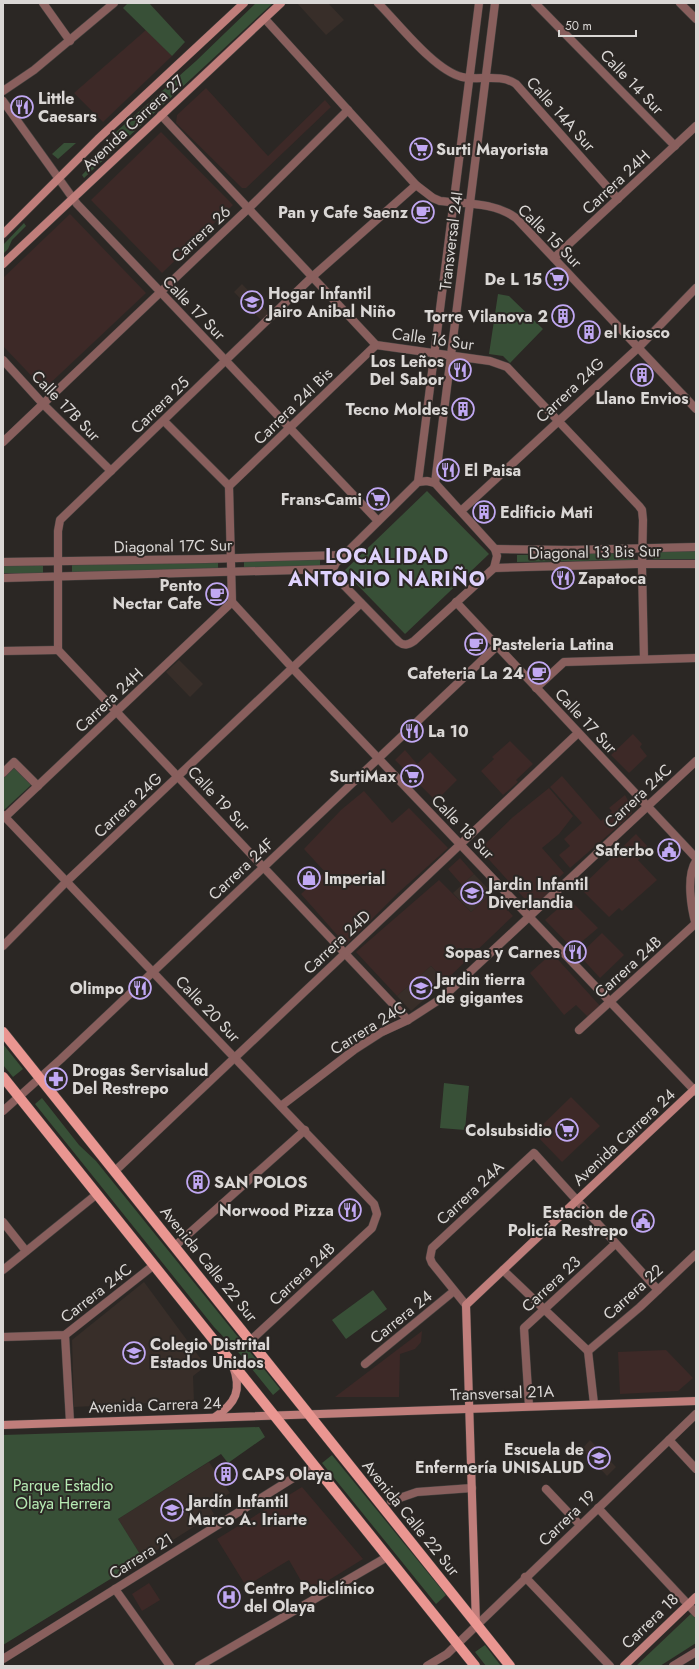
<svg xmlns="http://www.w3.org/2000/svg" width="699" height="1669" font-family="Jost,sans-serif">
<rect width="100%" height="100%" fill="#2b2724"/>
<g fill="#3d2927">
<polygon points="146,30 172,56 103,122 74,93"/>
<polygon points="206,88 268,156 325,100 331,107 246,188 242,188 176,123 177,115"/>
<polygon points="161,132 233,205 162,273 91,200"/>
<polygon points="70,214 146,293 44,389 3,346 3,278"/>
<polygon points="633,734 642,744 640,747 647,756 629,773 611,755"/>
<polygon points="510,741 533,764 516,780 518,782 503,795 481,771 494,759 492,757"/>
<polygon points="405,750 417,764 430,752 457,780 436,801 395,760"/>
<polygon points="562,776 601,821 612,811 609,808 625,795 632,808 632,813 623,822 570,868 559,855 570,846 564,839 582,823 550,787"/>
<polygon points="549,788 573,816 559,834 542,848 564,873 553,883 556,887 533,908 482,852 482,847 513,817"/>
<polygon points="364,791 392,823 409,808 448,848 398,893 346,945 301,894 325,872 304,849 341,810"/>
<polygon points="636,834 650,849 638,860 657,880 622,911 619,908 609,917 580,888"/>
<polygon points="460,858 474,874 462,885 448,869"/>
<polygon points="439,880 471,912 492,893 513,916 445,981 431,966 397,996 356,952"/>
<polygon points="569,899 598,928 573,949 545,920"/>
<polygon points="602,933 624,955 600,978 579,955"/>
<polygon points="552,953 600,1006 588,1017 576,1005 564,1015 530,973"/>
<polygon points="571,1097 600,1126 562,1162 534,1133"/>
<polygon points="422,1331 421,1342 415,1349 400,1354 399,1397 335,1397"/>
<polygon points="666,1350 693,1378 678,1391 620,1394 618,1352"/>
<polygon points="302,1487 363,1559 308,1593 289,1560 246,1586 217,1539"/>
<polygon points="149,1583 160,1600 142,1611 132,1594"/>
</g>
<g fill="#382e29">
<polygon points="297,3 328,3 344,20 326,35"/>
<polygon points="242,284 269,313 261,320 234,292"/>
<polygon points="179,660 203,684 190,697 166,672"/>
<polygon points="474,874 492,893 471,912 453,893"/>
<polygon points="431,966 445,981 411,1011 397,996"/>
<polygon points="144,1282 206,1366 193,1376 194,1401 74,1407 72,1340"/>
<polygon points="590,1440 616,1467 607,1476 582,1449"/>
<polygon points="209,1462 230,1493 209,1506 214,1514 143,1559 118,1519"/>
</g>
<g fill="#385037">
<polygon points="128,3 149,3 185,42 172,56 123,8"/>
<polygon points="256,3 273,3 84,178 82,175 101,155 117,131 196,61"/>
<polygon points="64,143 76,143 58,159 52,154"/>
<polygon points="24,223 26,226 12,240 8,249 3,254 3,245"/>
<polygon points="498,294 509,296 543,329 510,363 503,356 489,354"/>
<polygon points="427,491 489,554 405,634 344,571"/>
<polygon points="696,550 696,559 653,559 653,551"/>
<polygon points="634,553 634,560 517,562 517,555"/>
<polygon points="320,558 320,566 244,569 244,561"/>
<polygon points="218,561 218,570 72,573 72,563"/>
<polygon points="43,565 43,573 3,573 3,566"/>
<polygon points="14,768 31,785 4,810 3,778"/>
<polygon points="3,1044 23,1069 13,1077 3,1065"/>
<polygon points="444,1083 469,1086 465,1130 440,1128"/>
<polygon points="42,1098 79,1145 96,1161 280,1389 273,1395 239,1353 214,1327 35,1104"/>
<polygon points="373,1290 387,1309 346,1339 332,1320"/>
<polygon points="259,1427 265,1437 228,1463 221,1454 118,1519 143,1559 3,1645 3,1435"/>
<polygon points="332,1455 446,1595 436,1604 322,1463"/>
<polygon points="696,1609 696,1643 660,1666 636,1666"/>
<polygon points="485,1645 501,1666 486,1666 475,1652"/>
</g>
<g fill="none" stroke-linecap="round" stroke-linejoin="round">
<g stroke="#474340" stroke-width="9">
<g id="minor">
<polyline points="43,3 70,41"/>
<path d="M378 3C399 24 434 70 462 77 479 81 500 73 516 84L618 199"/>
<polyline points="535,3 675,146"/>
<polyline points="680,3 696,19"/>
<path d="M265 19 416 185 433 198 440 201C466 204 494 202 516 218L696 409"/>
<polyline points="3,91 34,70 114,3"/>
<polyline points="161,115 376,345 490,361 507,367 639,506 642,510 643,520 642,567 644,659"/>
<polyline points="554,258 696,126"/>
<polyline points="3,360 44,405 111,471"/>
<polyline points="164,421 229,486"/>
<polyline points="3,442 253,204 348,110"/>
<polyline points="229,486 232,602 298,674 696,1092"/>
<polyline points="229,486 376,345"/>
<polyline points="461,511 639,347 696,288"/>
<polyline points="3,562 206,559 344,555"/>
<polyline points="3,578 333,569"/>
<polyline points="58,650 58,531 60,520 312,277 416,185"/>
<polyline points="58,650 408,1020"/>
<polyline points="3,651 58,650"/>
<polyline points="536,688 564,662 696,658"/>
<polyline points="3,773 14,762 38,786"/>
<polyline points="3,815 374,1204 377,1214 372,1228 250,1341"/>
<polyline points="5,817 232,602"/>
<polyline points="3,946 66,882 361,603"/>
<polyline points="579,1030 695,924"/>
<polyline points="281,1106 354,1050 382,1032 408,1020 442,998 696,761"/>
<polyline points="3,1111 61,1059 497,646"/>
<polyline points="115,1171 578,733"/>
<polyline points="3,1222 26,1251"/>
<polyline points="175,1246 305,1130"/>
<polyline points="3,1270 97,1194"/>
<polyline points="503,1270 588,1351"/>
<polyline points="466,1305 432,1263 430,1258 432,1248 534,1153 658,1290"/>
<polyline points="65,1335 70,1422"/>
<polyline points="3,1337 65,1335 154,1265"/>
<polyline points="588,1351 640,1307 696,1254"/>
<polyline points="588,1351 594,1404"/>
<polyline points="365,1364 454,1291"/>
<polyline points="529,1406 524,1328 615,1244"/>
<polyline points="669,1440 696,1469"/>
<polyline points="546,1489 580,1525"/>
<polyline points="391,1501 417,1492 472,1488"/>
<polyline points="598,1508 696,1613"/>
<polyline points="525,1577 610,1666"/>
<polyline points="115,1589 170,1666"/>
<polyline points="3,1659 314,1465"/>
<polyline points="199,1666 387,1557"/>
<polyline points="673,1666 696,1652"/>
</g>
</g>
<g stroke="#474340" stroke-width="9">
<g id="tertiary">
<polyline points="3,101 77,204 378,521"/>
<path d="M427 481 435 483 495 549 497 556 494 568 414 641C408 645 404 646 399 642L335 576 333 569 336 563 418 482Z"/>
<polyline points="418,482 479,3"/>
<polyline points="435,483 495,3"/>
<polyline points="495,549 571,550 696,547"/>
<polyline points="494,568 636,564 696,564"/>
<polyline points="456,602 696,858"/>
<path d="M696 861C686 876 691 908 696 925"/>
<polyline points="427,1666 447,1654 696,1414"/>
</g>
</g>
<g stroke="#474340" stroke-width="9">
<g id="secondary">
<polyline points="3,234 98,139 244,3"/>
<polyline points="3,264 281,3"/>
<path d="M215 1417C236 1403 242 1390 233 1366"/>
<polyline points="3,1425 696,1401"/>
<polyline points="476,1624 466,1305 696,1088"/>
<polyline points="624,1666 696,1597"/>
</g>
</g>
<g stroke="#474340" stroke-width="11">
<g id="primary">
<polyline points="3,1032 510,1666"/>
<polyline points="3,1077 475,1666"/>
</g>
</g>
<use href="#minor" stroke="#895f5d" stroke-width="8"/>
<use href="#tertiary" stroke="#895f5d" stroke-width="8"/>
<use href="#secondary" stroke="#c07e7b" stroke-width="8"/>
<use href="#primary" stroke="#ea9691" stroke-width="10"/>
</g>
<defs>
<g id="restaurant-ring" transform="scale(1.15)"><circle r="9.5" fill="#2b2724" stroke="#c1a8f3" stroke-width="1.5"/><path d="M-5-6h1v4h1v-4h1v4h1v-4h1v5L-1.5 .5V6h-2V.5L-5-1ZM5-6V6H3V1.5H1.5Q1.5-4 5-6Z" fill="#c1a8f3"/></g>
<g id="supermarket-ring" transform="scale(1.15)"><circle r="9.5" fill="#2b2724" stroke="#c1a8f3" stroke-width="1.5"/><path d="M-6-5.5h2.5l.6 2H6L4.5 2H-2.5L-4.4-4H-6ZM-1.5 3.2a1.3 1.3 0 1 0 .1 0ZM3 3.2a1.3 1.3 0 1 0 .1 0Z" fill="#c1a8f3"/></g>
<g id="cafe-ring" transform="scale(1.15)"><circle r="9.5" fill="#2b2724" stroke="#c1a8f3" stroke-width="1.5"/><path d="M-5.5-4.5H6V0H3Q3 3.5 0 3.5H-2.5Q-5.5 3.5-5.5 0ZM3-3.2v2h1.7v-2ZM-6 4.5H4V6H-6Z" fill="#c1a8f3"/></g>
<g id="school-ring" transform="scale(1.15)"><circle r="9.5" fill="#2b2724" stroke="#c1a8f3" stroke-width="1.5"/><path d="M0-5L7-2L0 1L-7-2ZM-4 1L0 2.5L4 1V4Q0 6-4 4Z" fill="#c1a8f3"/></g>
<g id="building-ring" transform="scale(1.15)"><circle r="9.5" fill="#2b2724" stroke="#c1a8f3" stroke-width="1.5"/><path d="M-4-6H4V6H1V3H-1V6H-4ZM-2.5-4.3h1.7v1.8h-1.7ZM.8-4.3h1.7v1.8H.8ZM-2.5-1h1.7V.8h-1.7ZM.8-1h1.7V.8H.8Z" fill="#c1a8f3"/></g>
<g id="civic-ring" transform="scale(1.15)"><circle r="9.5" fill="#2b2724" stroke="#c1a8f3" stroke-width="1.5"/><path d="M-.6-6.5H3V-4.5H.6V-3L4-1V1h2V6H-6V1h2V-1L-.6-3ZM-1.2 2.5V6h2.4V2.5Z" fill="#c1a8f3"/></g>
<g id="shop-ring" transform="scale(1.15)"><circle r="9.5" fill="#2b2724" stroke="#c1a8f3" stroke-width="1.5"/><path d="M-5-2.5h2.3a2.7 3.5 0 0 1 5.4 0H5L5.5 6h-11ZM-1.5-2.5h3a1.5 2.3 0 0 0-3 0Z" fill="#c1a8f3"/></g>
<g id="pharmacy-ring" transform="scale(1.15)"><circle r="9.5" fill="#2b2724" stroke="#c1a8f3" stroke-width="1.5"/><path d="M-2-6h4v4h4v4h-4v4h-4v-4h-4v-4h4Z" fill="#c1a8f3"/></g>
<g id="university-ring" transform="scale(1.15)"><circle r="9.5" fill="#2b2724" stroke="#c1a8f3" stroke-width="1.5"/><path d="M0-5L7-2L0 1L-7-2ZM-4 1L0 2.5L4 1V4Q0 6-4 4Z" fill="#c1a8f3"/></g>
<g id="hospital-ring" transform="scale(1.15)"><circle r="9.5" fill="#2b2724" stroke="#c1a8f3" stroke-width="1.5"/><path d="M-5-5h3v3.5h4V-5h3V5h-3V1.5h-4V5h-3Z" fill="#c1a8f3"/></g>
</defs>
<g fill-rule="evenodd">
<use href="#restaurant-ring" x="22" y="107"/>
<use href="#supermarket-ring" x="421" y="149"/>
<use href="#cafe-ring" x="423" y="212"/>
<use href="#supermarket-ring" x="557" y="279"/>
<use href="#school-ring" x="252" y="302"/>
<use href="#building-ring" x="563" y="316"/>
<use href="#building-ring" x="589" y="332"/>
<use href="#restaurant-ring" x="460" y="370"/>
<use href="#building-ring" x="642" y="375"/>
<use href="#building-ring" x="463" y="409"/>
<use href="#restaurant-ring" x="448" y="470"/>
<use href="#supermarket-ring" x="378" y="499"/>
<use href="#building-ring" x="484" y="512"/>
<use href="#restaurant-ring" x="563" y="578"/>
<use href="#cafe-ring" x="217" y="594"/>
<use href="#cafe-ring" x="476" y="644"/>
<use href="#cafe-ring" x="539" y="673"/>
<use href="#restaurant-ring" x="412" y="731"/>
<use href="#supermarket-ring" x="412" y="776"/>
<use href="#civic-ring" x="669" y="850"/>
<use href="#shop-ring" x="309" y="878"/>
<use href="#school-ring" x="472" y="893"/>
<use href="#restaurant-ring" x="575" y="952"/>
<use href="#restaurant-ring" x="140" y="988"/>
<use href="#school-ring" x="421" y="988"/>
<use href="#pharmacy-ring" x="56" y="1079"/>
<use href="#supermarket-ring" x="567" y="1130"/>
<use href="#building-ring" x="198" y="1182"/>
<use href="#restaurant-ring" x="350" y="1210"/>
<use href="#civic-ring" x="643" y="1221"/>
<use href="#school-ring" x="134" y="1353"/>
<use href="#university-ring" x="599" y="1458"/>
<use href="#building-ring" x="226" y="1474"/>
<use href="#school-ring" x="172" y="1510"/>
<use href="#hospital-ring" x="229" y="1597"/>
</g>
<g text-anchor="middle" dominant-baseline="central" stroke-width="4" stroke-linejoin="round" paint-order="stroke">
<g font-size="16" fill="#dad7d5" stroke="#2b2724">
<text transform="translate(632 82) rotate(46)">Calle 14 Sur</text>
<text transform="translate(561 114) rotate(48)">Calle 14A Sur</text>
<text transform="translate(133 123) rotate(-43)">Avenida Carrera 27</text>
<text transform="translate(616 182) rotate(-43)">Carrera 24H</text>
<text transform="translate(201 234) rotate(-43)">Carrera 26</text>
<text transform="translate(550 236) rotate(45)">Calle 15 Sur</text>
<text transform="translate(451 241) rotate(-83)">Transversal 24I</text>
<text transform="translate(194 308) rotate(46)">Calle 17 Sur</text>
<text transform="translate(433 339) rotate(8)">Calle 16 Sur</text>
<text transform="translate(570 390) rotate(-43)">Carrera 24G</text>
<text transform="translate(160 405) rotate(-44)">Carrera 25</text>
<text transform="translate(66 406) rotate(46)">Calle 17B Sur</text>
<text transform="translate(293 406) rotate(-44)">Carrera 24I Bis</text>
<text transform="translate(173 546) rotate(-1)">Diagonal 17C Sur</text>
<text transform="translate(595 552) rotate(-1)">Diagonal 13 Bis Sur</text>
<text transform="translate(109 700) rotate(-43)">Carrera 24H</text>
<text transform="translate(586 721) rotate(47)">Calle 17 Sur</text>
<text transform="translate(638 796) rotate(-43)">Carrera 24C</text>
<text transform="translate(219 799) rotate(47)">Calle 19 Sur</text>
<text transform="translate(128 805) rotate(-43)">Carrera 24G</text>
<text transform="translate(463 827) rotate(46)">Calle 18 Sur</text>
<text transform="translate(241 869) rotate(-43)">Carrera 24F</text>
<text transform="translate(337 942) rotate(-43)">Carrera 24D</text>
<text transform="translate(628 967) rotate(-42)">Carrera 24B</text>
<text transform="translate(208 1009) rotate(46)">Calle 20 Sur</text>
<text transform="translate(368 1028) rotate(-32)">Carrera 24C</text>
<text transform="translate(624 1137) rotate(-43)">Avenida Carrera 24</text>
<text transform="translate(470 1193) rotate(-43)">Carrera 24A</text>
<text transform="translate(209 1264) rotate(51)">Avenida Calle 22 Sur</text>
<text transform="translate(302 1274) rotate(-43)">Carrera 24B</text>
<text transform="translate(551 1284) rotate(-43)">Carrera 23</text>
<text transform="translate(633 1292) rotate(-42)">Carrera 22</text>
<text transform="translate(96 1293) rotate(-38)">Carrera 24C</text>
<text transform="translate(401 1317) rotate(-39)">Carrera 24</text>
<text transform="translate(502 1393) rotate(-2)">Transversal 21A</text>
<text transform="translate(155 1405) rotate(-2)">Avenida Carrera 24</text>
<text transform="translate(411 1518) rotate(51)">Avenida Calle 22 Sur</text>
<text transform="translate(567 1518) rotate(-44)">Carrera 19</text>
<text transform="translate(141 1556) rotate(-32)">Carrera 21</text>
<text transform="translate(650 1621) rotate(-44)">Carrera 18</text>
</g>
<g font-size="16" font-weight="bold" fill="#dad7d5" stroke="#2b2724" text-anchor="start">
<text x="38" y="98">Little<tspan x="38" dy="18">Caesars</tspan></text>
<text x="436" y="149">Surti Mayorista</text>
<text x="408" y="212" text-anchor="end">Pan y Cafe Saenz</text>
<text x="542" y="279" text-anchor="end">De L 15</text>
<text x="268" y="293">Hogar Infantil<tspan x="268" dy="18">Jairo Anibal Niño</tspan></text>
<text x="548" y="316" text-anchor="end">Torre Vilanova 2</text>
<text x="604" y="332">el kiosco</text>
<text x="444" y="361" text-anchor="end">Los Leños<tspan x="444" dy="18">Del Sabor</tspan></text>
<text x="642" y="398" text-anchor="middle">Llano Envios</text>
<text x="448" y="409" text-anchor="end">Tecno Moldes</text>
<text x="464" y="470">El Paisa</text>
<text x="362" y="499" text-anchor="end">Frans-Cami</text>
<text x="500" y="512">Edificio Mati</text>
<text x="578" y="578">Zapatoca</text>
<text x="202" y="585" text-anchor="end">Pento<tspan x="202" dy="18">Nectar Cafe</tspan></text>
<text x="492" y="644">Pasteleria Latina</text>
<text x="524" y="673" text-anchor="end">Cafeteria La 24</text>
<text x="428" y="731">La 10</text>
<text x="396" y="776" text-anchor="end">SurtiMax</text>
<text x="654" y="850" text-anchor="end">Saferbo</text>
<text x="324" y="878">Imperial</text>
<text x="488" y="884">Jardin Infantil<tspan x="488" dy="18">Diverlandia</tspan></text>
<text x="560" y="952" text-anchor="end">Sopas y Carnes</text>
<text x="436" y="979">Jardin tierra<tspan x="436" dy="18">de gigantes</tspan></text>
<text x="124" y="988" text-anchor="end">Olimpo</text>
<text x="72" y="1070">Drogas Servisalud<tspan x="72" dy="18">Del Restrepo</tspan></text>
<text x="552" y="1130" text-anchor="end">Colsubsidio</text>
<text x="214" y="1182">SAN POLOS</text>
<text x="334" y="1210" text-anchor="end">Norwood Pizza</text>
<text x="628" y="1212" text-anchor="end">Estacion de<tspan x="628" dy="18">Policía Restrepo</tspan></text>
<text x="150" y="1344">Colegio Distrital<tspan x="150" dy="18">Estados Unidos</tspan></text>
<text x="584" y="1449" text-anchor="end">Escuela de<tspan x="584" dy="18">Enfermería UNISALUD</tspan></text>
<text x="242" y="1474">CAPS Olaya</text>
<text x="188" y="1501">Jardín Infantil<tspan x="188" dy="18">Marco A. Iriarte</tspan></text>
<text x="244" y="1588">Centro Policlínico<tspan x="244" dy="18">del Olaya</tspan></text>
</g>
<g font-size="16" fill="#b6eab3" stroke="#2b2724">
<text x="63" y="1485">Parque Estadio<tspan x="63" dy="18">Olaya Herrera</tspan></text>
</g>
<g font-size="20" font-weight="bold" letter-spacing="1" fill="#dfd2fd" stroke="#2b2724">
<text x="387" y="556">LOCALIDAD<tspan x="387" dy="23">ANTONIO NARIÑO</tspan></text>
</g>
</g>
<rect width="699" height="1669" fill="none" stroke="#dad7d5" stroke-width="8"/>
<path d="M559 30v6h77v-6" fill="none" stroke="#dad7d5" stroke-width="2"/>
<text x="565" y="30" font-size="12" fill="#dad7d5" stroke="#2b2724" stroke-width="3" paint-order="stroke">50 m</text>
</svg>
